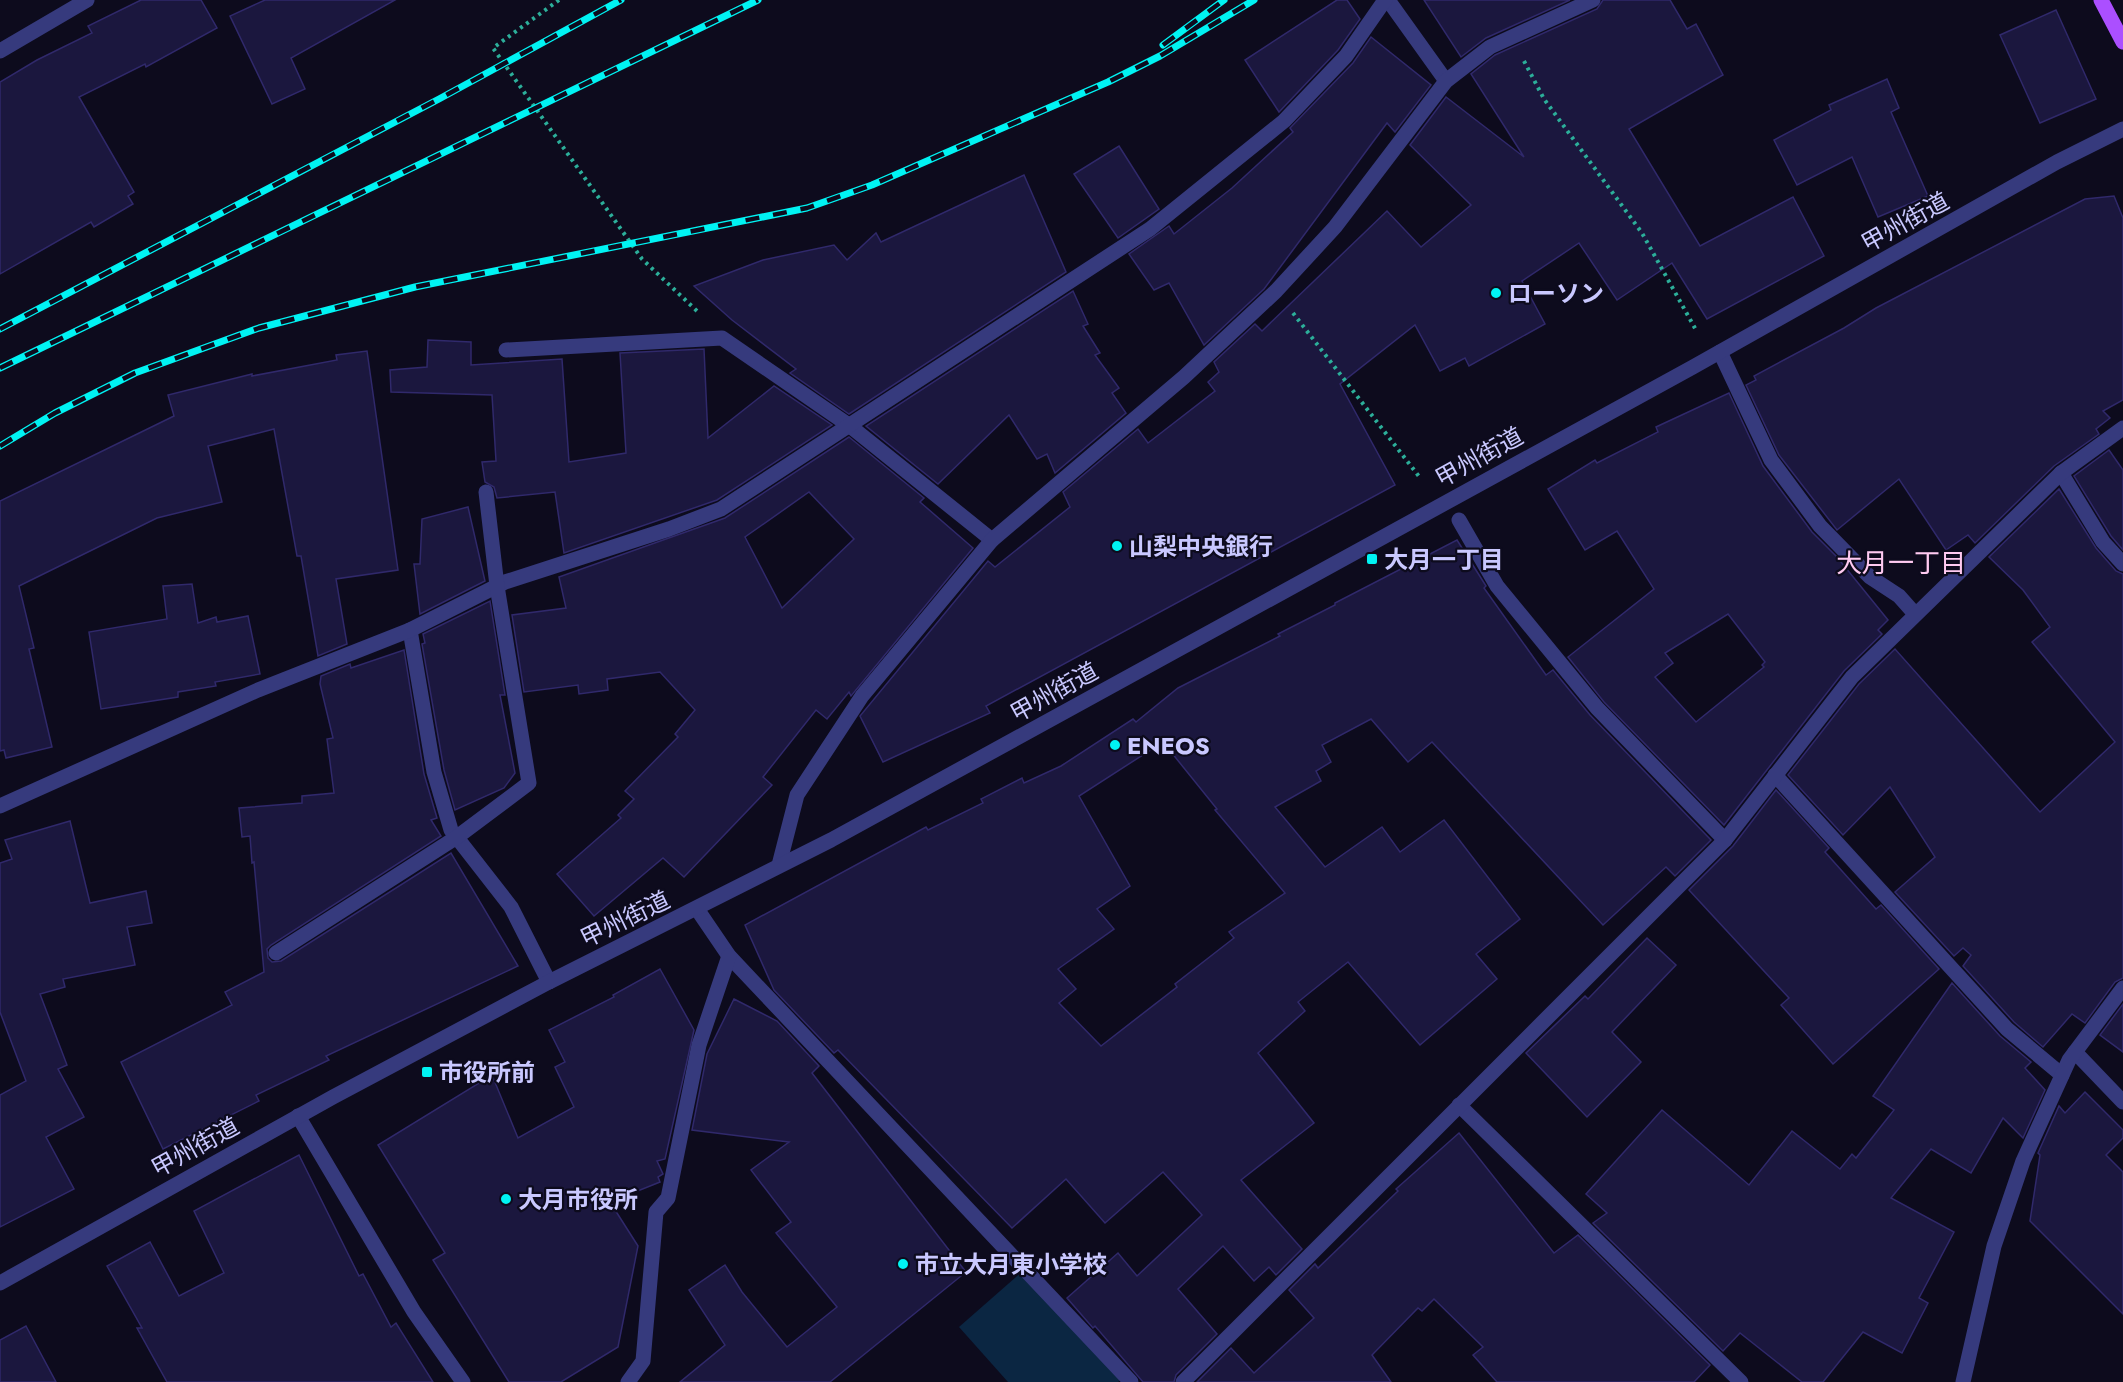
<svg xmlns="http://www.w3.org/2000/svg" width="2123" height="1382" font-family="Jost,'Noto Sans JP',sans-serif">
<rect width="100%" height="100%" fill="#0d0b1d"/>
<polygon fill="#0b2642" points="1025,1269 1123,1378 1118,1382 1008,1382 959,1327"/>
<g fill="#1b173e" stroke="#30296b" stroke-width="1.5" fill-rule="evenodd">
<polygon points="141,0 201,0 217,28 146,67 145,64 79,97 134,192 128,196 133,204 94,227 91,222 0,274 0,82 37,60 92,33 88,26"/>
<polygon points="265,0 395,0 291,58 305,89 272,104 230,16"/>
<polygon points="1337,0 1347,0 1360,19 1338,50 1279,112 1245,60"/>
<polygon points="1424,0 1570,0 1486,38 1461,57"/>
<polygon points="1603,0 1670,0 1687,29 1696,24 1723,75 1629,129 1700,246 1793,197 1824,256 1707,319 1672,263 1617,300 1579,243 1522,281 1545,324 1469,366 1465,358 1440,371 1415,325 1340,384 1395,485 986,706 990,713 883,762 860,716 988,561 995,567 1070,507 1063,492 1138,429 1148,443 1215,391 1208,382 1219,372 1214,362 1255,324 1262,331 1387,211 1421,247 1471,205 1410,145 1446,97 1524,157 1471,74 1495,55 1597,9"/>
<polygon points="2056,10 2096,99 2040,123 2000,35"/>
<polygon points="1371,37 1431,85 1395,132 1387,123 1264,289 1204,345 1169,283 1154,290 1129,254 1169,226 1174,234 1232,188 1293,132 1290,128 1353,63"/>
<polygon points="1887,79 1899,108 1891,112 1928,196 1878,217 1852,157 1797,185 1774,140 1831,110 1829,105"/>
<polygon points="1119,146 1159,209 1118,238 1074,174"/>
<polygon points="1024,175 1066,272 849,414 790,373 796,369 732,320 694,286 763,260 834,245 847,260 876,233 881,242"/>
<polygon points="2114,196 2123,218 2123,400 2103,411 2110,418 2096,429 2099,434 2054,466 1975,543 1968,535 1946,550 1899,479 1837,530 1779,455 1746,385 1756,380 1754,376 1844,328 1876,308 2085,199"/>
<polygon points="1073,291 1088,324 1083,326 1100,353 1095,355 1119,388 1112,393 1126,413 1055,473 1047,454 1037,459 1009,415 938,484 866,426"/>
<polygon points="428,340 471,342 471,365 562,359 569,462 626,453 620,353 704,349 708,438 774,386 832,425 717,500 564,553 555,492 497,498 494,487 485,482 482,462 496,461 492,395 391,392 390,370 427,367"/>
<polygon points="367,351 398,570 336,579 347,644 318,656 301,556 297,556 274,429 208,446 222,502 157,518 19,586 34,648 29,649 52,747 6,758 4,750 0,751 0,501 174,416 168,395 252,374 252,376 337,360 336,355"/>
<path d="M1729 393 1763 466 1812 532 1837 557 1888 620 1878 630 1882 634 1844 671 1724 825 1604 702 1568 657 1654 589 1617 531 1585 550 1548 489 1595 460 1597 463 1658 432 1656 427ZM1728 614 1765 662 1762 665 1764 667 1696 722 1655 677 1673 663 1665 653Z"/>
<path d="M849 437 924 498 920 502 973 548 851 696 849 692 827 719 816 710 763 777 772 785 684 877 663 858 594 916 557 874 621 818 618 815 634 799 625 791 678 737 675 734 695 710 660 672 607 679 608 690 579 694 578 685 524 692 512 615 566 608 559 577 725 518ZM809 492 854 539 782 608 745 537Z"/>
<polygon points="2109,450 2123,470 2123,550 2111,536 2074,476"/>
<polygon points="2059,489 2096,548 2116,571 2123,574 2123,978 2115,982 2085,1023 2072,1014 2043,1047 2014,1022 1963,966 1971,955 1963,948 1954,956 1895,892 1935,857 1890,787 1843,835 1788,775 1859,684 1895,649 2040,812 2115,742 2032,642 2050,627 2023,590 1989,557"/>
<polygon points="468,507 485,581 420,614 414,564 420,564 422,519"/>
<path d="M1457 540 1486 586 1484 588 1546 675 1553 670 1590 715 1711 840 1675 876 1666 867 1603 925 1432 742 1408 762 1371 719 1322 745 1331 762 1316 771 1321 781 1275 807 1325 867 1382 827 1400 852 1444 820 1520 919 1476 954 1497 979 1420 1045 1348 962 1298 1002 1305 1011 1258 1053 1314 1123 1241 1180 1302 1249 1276 1275 1269 1267 1254 1281 1223 1246 1178 1289 1217 1334 1176 1375 1174 1382H1143L1095 1326 1093 1328 1067 1298 1118 1253 1137 1276 1202 1215 1163 1172 1105 1223 1066 1179 1012 1228 838 1050 834 1053 774 990 745 925 926 827 928 830 983 803 981 799 1022 778 1024 783 1061 766 1133 719 1136 722 1178 688 1280 636 1278 634 1335 605V603ZM1163 742 1217 809 1215 810 1285 893 1229 932 1234 938 1175 984 1177 987 1101 1046 1059 1003 1076 989 1058 969 1114 929 1097 909 1130 886 1079 796Z"/>
<polygon points="192,584 198,623 216,617 217,622 248,616 260,674 215,682 216,686 178,692 178,697 101,709 89,632 167,619 163,586"/>
<polygon points="490,601 505,695 500,695 515,773 504,788 455,810 444,770 422,644 425,643 423,634"/>
<polygon points="404,650 424,774 437,818 431,820 441,836 271,945 267,949 268,958 272,962 281,961 451,853 518,966 326,1056 329,1060 256,1095 259,1101 163,1149 121,1062 232,1005 225,992 264,972 254,862 252,863 250,836 242,837 239,808 302,803 302,796 334,793 327,739 333,738 320,684 321,676 350,664 351,668"/>
<polygon points="1776,790 1829,848 1825,852 1876,909 1881,905 1939,969 1833,1064 1781,1005 1789,998 1689,890 1733,846"/>
<polygon points="70,821 90,903 146,891 152,923 127,927 135,965 63,979 65,987 40,994 67,1065 58,1069 84,1117 46,1137 74,1189 0,1227 0,1095 26,1081 0,1012 0,863 12,859 5,840"/>
<polygon points="1647,938 1676,965 1612,1032 1641,1062 1587,1117 1526,1053 1585,996 1588,999"/>
<polygon points="660,969 694,1030 665,1159 657,1161 663,1174 658,1177 660,1182 610,1202 638,1246 618,1347 561,1382 509,1382 433,1260 445,1253 378,1145 492,1075 518,1138 574,1107 555,1067 565,1062 549,1030 614,997 613,995"/>
<polygon points="1952,983 2000,1036 2031,1062 2025,1068 2045,1090 2023,1138 2003,1118 1971,1173 1931,1149 1891,1198 1954,1232 1919,1298 1928,1303 1902,1353 1863,1332 1823,1382 1802,1382 1740,1333 1723,1351 1593,1223 1607,1213 1586,1194 1662,1110 1749,1185 1792,1131 1840,1169 1852,1154 1856,1158 1894,1110 1873,1096"/>
<polygon points="734,999 777,1021 819,1066 812,1073 966,1272 830,1382 680,1382 725,1345 689,1290 725,1265 742,1292 787,1347 837,1307 776,1233 791,1222 751,1170 789,1142 692,1130 707,1054"/>
<polygon points="2123,1004 2123,1052 2100,1035"/>
<polygon points="2085,1092 2123,1130 2123,1138 2106,1155 2123,1172 2123,1314 2030,1221 2040,1155 2038,1153 2059,1106 2065,1113"/>
<polygon points="1459,1133 1554,1253 1578,1235 1710,1365 1694,1382 1497,1382 1473,1355 1483,1347 1434,1299 1422,1311 1418,1308 1372,1355 1391,1382 1197,1382 1231,1348 1254,1373 1314,1318 1289,1290 1315,1264 1318,1268 1398,1191 1396,1189"/>
<polygon points="299,1155 359,1276 363,1274 391,1327 396,1323 433,1382 167,1382 137,1328 142,1328 107,1266 150,1242 179,1296 224,1273 194,1211"/>
<polygon points="26,1326 56,1382 0,1382 0,1340"/>
</g>
<g fill="none" stroke-linecap="round" stroke-linejoin="round">
<g stroke="#2caf9a" stroke-width="4" stroke-dasharray="3 4.5" stroke-linecap="butt">
<polyline points="559,0 493,48 642,259 697,311"/>
<polyline points="1524,61 1544,99 1642,233 1696,330"/>
<polyline points="1293,313 1421,479"/>
</g>
<g stroke="#363a7d" stroke-width="15">
<polyline points="1388,0 1446,81"/>
<polyline points="0,51 87,0"/>
<polyline points="506,350 722,338 850,426 992,540"/>
<polyline points="1720,352 1771,460 1820,526 1870,577 1899,596 1915,614"/>
<polyline points="2061,473 2103,542 2123,564"/>
<polyline points="1459,520 1497,586 1597,708 1725,840"/>
<polyline points="410,630 434,772 451,830 511,907 549,982"/>
<polyline points="1775,775 2007,1029 2062,1075"/>
<polyline points="0,806 258,690 410,630 505,582 669,529 721,509 1150,229 1284,121 1346,56 1385,0"/>
<polyline points="779,865 797,795 862,696 992,540 1184,377 1276,291 1335,227 1446,81 1490,47 1593,0"/>
<polyline points="697,909 729,956 1131,1382"/>
<polyline points="276,953 457,837 529,783 497,586 486,492"/>
<polyline points="2075,1052 2123,1102"/>
<polyline points="1459,1105 1741,1382"/>
<polyline points="298,1116 414,1312 463,1382"/>
<polyline points="0,1283 333,1097 549,982 831,840 1693,367 2057,162 2123,129"/>
<polyline points="628,1382 643,1361 656,1212 668,1198 699,1045 729,956"/>
<polyline points="1183,1382 1725,840 1852,677 2061,473 2123,428"/>
<polyline points="1963,1382 1994,1246 2023,1161 2069,1060 2123,988"/>
</g>
<polyline stroke="#ab4fff" stroke-width="15" points="2101,0 2123,42"/>
<g stroke="#00f3f3" stroke-width="7">
<g id="rail">
<polyline points="1163,45 1224,0"/>
<polyline points="0,329 439,99 621,0"/>
<polyline points="0,368 758,0"/>
<polyline points="0,446 55,413 135,373 259,328 415,287 807,208 872,185 1108,82 1160,56 1254,0"/>
</g>
</g>
<use href="#rail" stroke="#0d0b1d" stroke-width="4.5" stroke-dasharray="14" stroke-linecap="butt"/>
</g>
<g fill="#00f3f3" stroke="#0d0b1d" stroke-width="2">
<circle cx="1496" cy="293" r="6"/>
<circle cx="1117" cy="546" r="6"/>
<rect x="1366" y="553" width="12" height="12" rx="3"/>
<circle cx="1115" cy="745" r="6"/>
<rect x="421" y="1066" width="12" height="12" rx="3"/>
<circle cx="506" cy="1199" r="6"/>
<circle cx="903" cy="1264" r="6"/>
</g>
<g text-anchor="middle" dominant-baseline="central" stroke-width="4.5" stroke-linejoin="round" paint-order="stroke">
<g font-size="24" fill="#c9c8ff" stroke="#0d0b1d">
<text transform="translate(1905 222) rotate(-29)">甲州街道</text>
<text transform="translate(1479 457) rotate(-29)">甲州街道</text>
<text transform="translate(1054 692) rotate(-29)">甲州街道</text>
<text transform="translate(625 919) rotate(-26)">甲州街道</text>
<text transform="translate(195 1147) rotate(-29)">甲州街道</text>
</g>
<g font-size="24" font-weight="bold" fill="#c9c8ff" stroke="#0d0b1d" text-anchor="start">
<text x="1508" y="293">ローソン</text>
<text x="1129" y="546">山梨中央銀行</text>
<text x="1384" y="559">大月一丁目</text>
<text x="1127" y="745">ENEOS</text>
<text x="439" y="1072">市役所前</text>
<text x="518" y="1199">大月市役所</text>
<text x="915" y="1264">市立大月東小学校</text>
</g>
<g font-size="26" fill="#ffcaf1" stroke="#0d0b1d">
<text x="1901" y="563">大月一丁目</text>
</g>
</g>
</svg>
